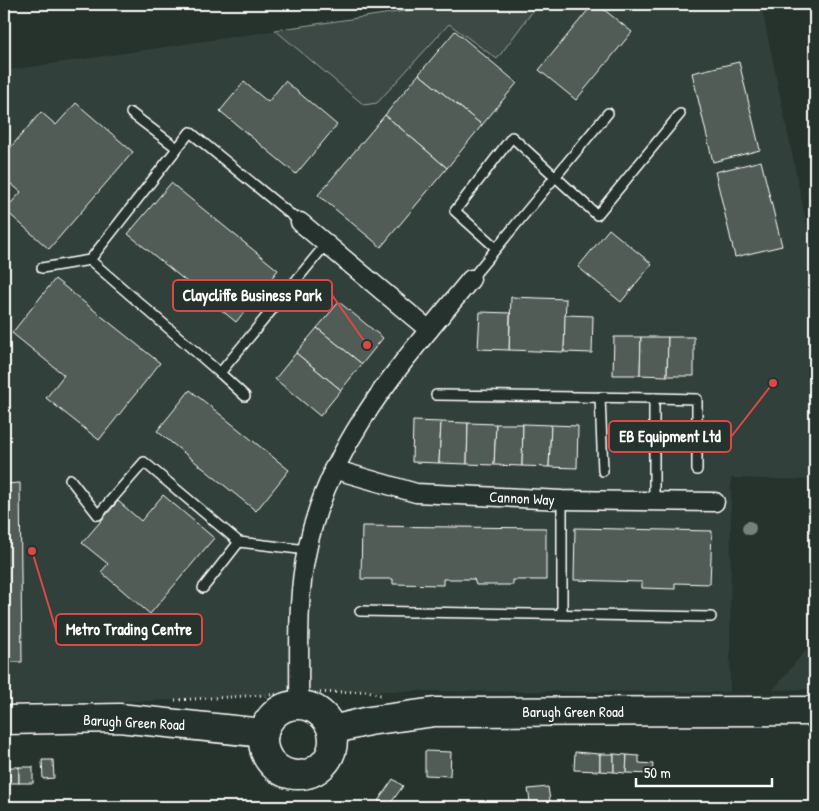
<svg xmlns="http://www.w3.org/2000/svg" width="819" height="811" font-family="'Patrick Hand',sans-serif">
<rect width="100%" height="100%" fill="#26332d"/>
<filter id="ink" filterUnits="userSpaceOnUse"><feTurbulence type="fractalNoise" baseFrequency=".02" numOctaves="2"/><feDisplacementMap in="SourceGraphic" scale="10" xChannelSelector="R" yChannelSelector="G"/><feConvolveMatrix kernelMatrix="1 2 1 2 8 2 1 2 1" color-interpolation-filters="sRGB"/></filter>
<g filter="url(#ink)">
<g fill="#333f3a">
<polygon points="453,4 761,4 815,265 815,480 731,478 730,692 368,691 146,701 4,703 4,71"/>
<polygon points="815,639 815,689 773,690"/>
</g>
<polygon fill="#3e4944" stroke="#9ea4a2" points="453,4 538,4 497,59 449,24 377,103 364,105 275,30"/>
<g fill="#515c57" stroke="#fff">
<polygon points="593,4 597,4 632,32 576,100 539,70"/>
<polygon points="455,31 517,83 482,125 419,74"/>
<polygon points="739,62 760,150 713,162 692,73"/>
<polygon points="419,74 482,125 447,168 385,115"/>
<polygon points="285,81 337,125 296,174 220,111 244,82 268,102"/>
<polygon points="76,103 133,152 49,249 5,210 21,192 4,178 4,155 41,112 56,125"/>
<polygon points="385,115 447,168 381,247 318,195"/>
<polygon points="761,161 782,246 735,257 715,172"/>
<polygon points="171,183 278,270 236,322 128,234"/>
<polygon points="609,229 652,264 621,302 578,267"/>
<polygon points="55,279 160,363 99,440 46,398 64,375 12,333"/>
<polygon points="511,297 566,299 564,352 509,350"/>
<polygon points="339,302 383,338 362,364 317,328"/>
<polygon points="480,312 510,313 509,350 478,349"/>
<polygon points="565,315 593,316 592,353 564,352"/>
<polygon points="317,328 362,364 341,390 296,353"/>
<polygon points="614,337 641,337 640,375 613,375"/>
<polygon points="641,337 668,337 667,376 640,375"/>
<polygon points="668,337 694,337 694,376 667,376"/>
<polygon points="296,353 341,390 320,416 275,379"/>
<polygon points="190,390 289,470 256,511 157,431"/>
<polygon points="413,421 441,422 439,463 412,462"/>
<polygon points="441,422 468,423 467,464 439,463"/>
<polygon points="468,423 496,424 494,465 467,464"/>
<polygon points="496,424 523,424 522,466 494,465"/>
<polygon points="523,424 551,425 549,467 522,466"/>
<polygon points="551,425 578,426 577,468 549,467"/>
<polygon points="20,483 22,662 4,662 4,484"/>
<polygon points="163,495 214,538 150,614 101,572 108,564 82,543 118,501 141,521"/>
<polygon points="362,526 546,528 546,580 513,580 513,585 476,585 474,579 443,579 443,585 393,584 393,579 361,579"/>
<polygon points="575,528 712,531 710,584 675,583 675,589 642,588 642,582 574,580"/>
<polygon points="425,751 451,752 450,776 425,775"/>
<polygon points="575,752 600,754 600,771 574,770"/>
<polygon points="600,754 614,754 614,772 600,771"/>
<polygon points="614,754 627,755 626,773 614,772"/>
<polygon points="627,755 639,756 639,763 653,764 652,774 626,773"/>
<polygon points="42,760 53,760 54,778 43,779"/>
<rect x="5" y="767" width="14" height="16"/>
<rect x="19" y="767" width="14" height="16"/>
<polygon points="393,779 403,786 388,807 378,801"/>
<polygon points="548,787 551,807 531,807 528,789"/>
</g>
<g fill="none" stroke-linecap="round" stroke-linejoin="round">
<g stroke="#fff" stroke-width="12">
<g id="lane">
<polyline points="131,113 177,148"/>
<polyline points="300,222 190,132 90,260 220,373 326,244"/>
<polyline points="496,248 455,211 512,137 597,215 680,114"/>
<polyline points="42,268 90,260"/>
<polyline points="471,279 608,113"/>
<polyline points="220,373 245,396"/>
<polyline points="436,395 654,398 654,501"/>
<polyline points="600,397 603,471"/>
<polyline points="654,398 697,399 697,470"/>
<polyline points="70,479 98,515 144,462 239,542 307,550"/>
<polyline points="203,588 239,542"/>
<polyline points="360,611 711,617"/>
<polyline points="562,614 562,500"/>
</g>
</g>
<g stroke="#fff" stroke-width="21">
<g id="street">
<polyline points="300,222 429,330"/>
<polyline points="333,469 416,493 562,500 715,502"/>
<path d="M299 705C300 654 296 600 307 550 329 442 403 362 471 279"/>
</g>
</g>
<g stroke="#fff" stroke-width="31">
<g id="primary">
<circle cx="298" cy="740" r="35"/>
<polyline points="4,720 119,718 264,733"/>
<polyline points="332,730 369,721 435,712 815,711"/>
</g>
</g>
<g stroke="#fff" stroke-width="3" stroke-dasharray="1 4" stroke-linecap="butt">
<polyline points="315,693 368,691 383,696"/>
<polyline points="175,700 283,694"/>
</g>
<use href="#lane" stroke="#26332d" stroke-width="9"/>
<use href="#street" stroke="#26332d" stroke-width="18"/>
<use href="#primary" stroke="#26332d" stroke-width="28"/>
</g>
<circle fill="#78807d" cx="749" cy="528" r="7"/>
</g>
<g text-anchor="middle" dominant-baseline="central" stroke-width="4" stroke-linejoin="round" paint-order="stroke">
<g font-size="15" fill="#fff" stroke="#26332d">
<text transform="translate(522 498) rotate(3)">Cannon Way</text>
<text x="573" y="711">Barugh Green Road</text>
<text transform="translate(134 722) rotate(3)">Barugh Green Road</text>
</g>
</g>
<path fill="none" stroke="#dc4848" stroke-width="2" d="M367 345L332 295M773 383L731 437M32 551L56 630"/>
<g fill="#dc4848" stroke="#26332d" stroke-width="2">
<circle cx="367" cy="345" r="5"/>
<circle cx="773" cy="383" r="5"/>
<circle cx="32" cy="551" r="5"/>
</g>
<g fill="#26332d" stroke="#dc4848" stroke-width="2">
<rect x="173" y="280" width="159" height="31" rx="5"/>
<rect x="609" y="421" width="122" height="31" rx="5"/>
<rect x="56" y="614" width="146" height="31" rx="5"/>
</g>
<g font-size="16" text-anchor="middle" font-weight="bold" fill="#fff">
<text x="252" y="301">Claycliffe Business Park</text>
<text x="670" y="442">EB Equipment Ltd</text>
<text x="129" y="635">Metro Trading Centre</text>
</g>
<rect width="819" height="811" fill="none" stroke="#26332d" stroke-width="20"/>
<rect x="10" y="10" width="799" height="791" fill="none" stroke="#fff" stroke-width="2" filter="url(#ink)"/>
<path d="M636 778v8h136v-8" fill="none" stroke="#ffffff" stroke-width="2.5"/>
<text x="644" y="778" font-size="15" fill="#ffffff" stroke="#26332d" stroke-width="4" paint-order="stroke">50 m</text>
</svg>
